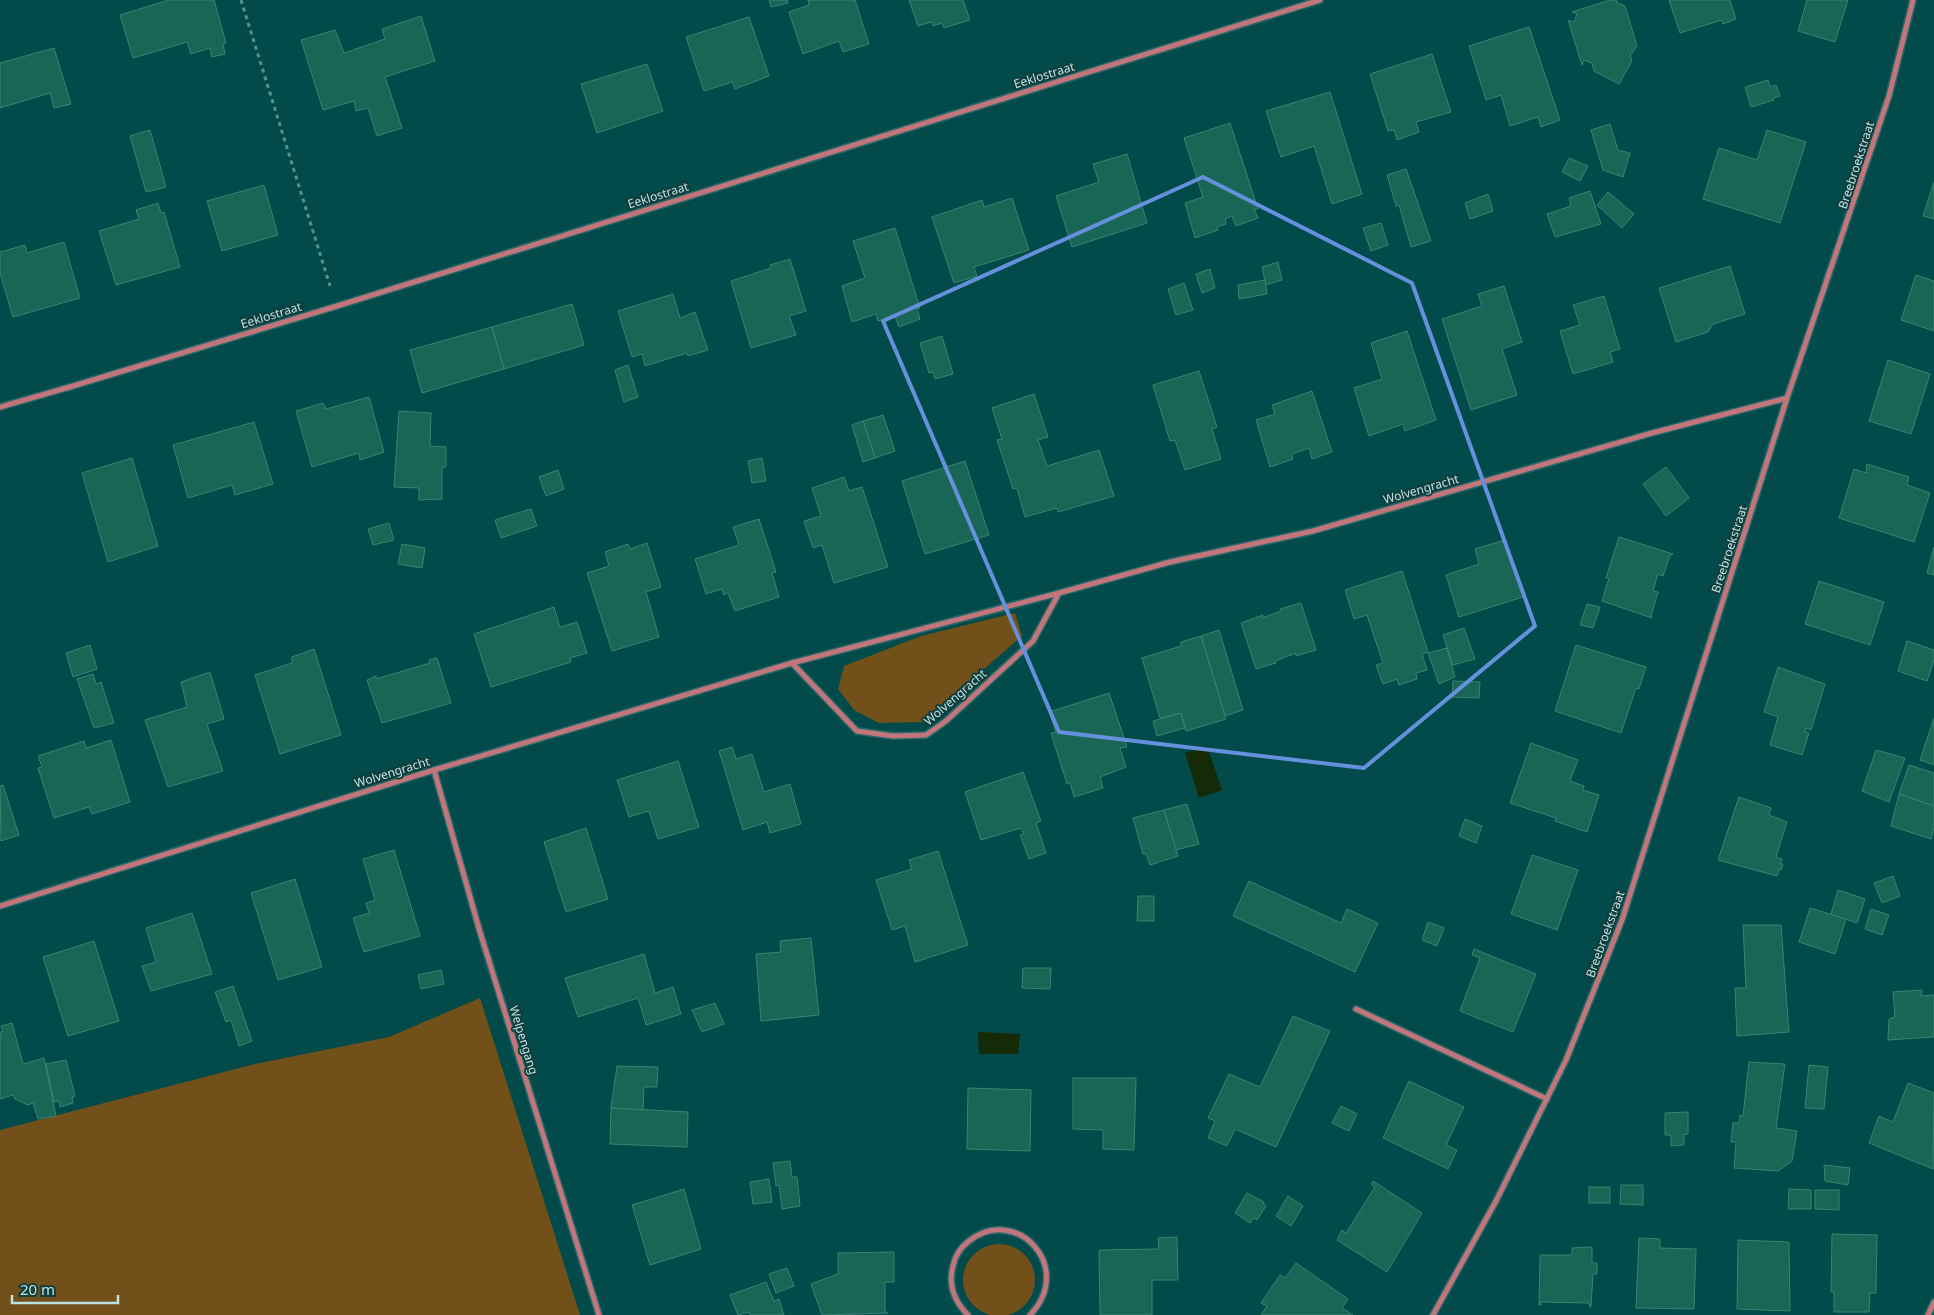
<svg xmlns="http://www.w3.org/2000/svg" width="1934" height="1315" font-family="'Noto Sans',sans-serif">
<rect width="100%" height="100%" fill="#034a4a"/>
<g fill="#72501a">
<polygon points="1015,613 1022,636 923,722 879,723 854,710 838,689 844,666 921,636"/>
<polygon points="480,998 580,1315 0,1315 0,1130 255,1064 389,1037"/>
<circle cx="999" cy="1280" r="36"/>
</g>
<g fill="#152a07">
<polygon points="1207,746 1222,790 1199,798 1185,753"/>
<polygon points="978,1032 1020,1034 1018,1054 979,1054"/>
</g>
<g fill="#196656" stroke="#3b8371">
<polygon points="169,0 214,0 226,43 223,44 225,54 212,57 210,48 191,54 187,42 133,58 120,15"/>
<polygon points="769,0 787,0 788,3 771,7"/>
<polygon points="808,0 855,0 869,44 843,52 839,41 803,54 789,12 809,5"/>
<polygon points="909,0 963,0 970,20 944,28 942,23 933,26 931,22 918,26"/>
<polygon points="1610,0 1617,0 1616,2 1625,6 1637,46 1632,53 1630,54 1632,61 1619,84 1594,71 1592,63 1584,60 1582,65 1568,20 1574,22 1577,14 1572,12"/>
<polygon points="1669,0 1730,0 1736,19 1723,24 1722,20 1680,33"/>
<polygon points="1807,0 1848,0 1835,42 1798,31"/>
<polygon points="421,16 435,61 385,77 402,128 377,136 368,108 356,111 354,101 323,110 301,40 335,30 344,53 385,39 382,29"/>
<polygon points="749,17 769,76 735,89 732,82 704,91 686,37"/>
<polygon points="1529,27 1560,120 1541,127 1538,117 1510,126 1501,95 1486,100 1469,46"/>
<polygon points="54,48 71,104 54,108 50,93 0,108 0,63"/>
<polygon points="1432,54 1451,112 1416,122 1419,132 1397,140 1394,130 1388,131 1370,74"/>
<polygon points="647,64 663,111 597,133 581,84"/>
<polygon points="1768,80 1770,87 1776,85 1780,96 1773,98 1774,100 1751,107 1745,87"/>
<polygon points="1330,92 1362,194 1332,204 1314,146 1281,157 1266,111"/>
<polygon points="1230,123 1258,209 1254,209 1258,218 1236,226 1232,216 1225,219 1226,224 1217,227 1218,230 1195,238 1185,203 1203,197 1184,138"/>
<polygon points="1610,124 1618,150 1630,153 1623,177 1603,170 1591,130"/>
<polygon points="150,130 166,187 146,192 130,136"/>
<polygon points="1767,130 1806,142 1780,223 1703,199 1719,148 1757,160"/>
<polygon points="1127,154 1147,223 1072,247 1056,196 1099,182 1093,164"/>
<polygon points="1569,158 1588,166 1580,181 1562,172"/>
<polygon points="1406,169 1431,241 1411,247 1399,205 1396,206 1387,175"/>
<polygon points="1934,182 1934,219 1923,216"/>
<polygon points="264,185 278,235 222,251 207,201"/>
<polygon points="1590,191 1601,224 1555,237 1547,214 1571,206 1569,198"/>
<polygon points="1608,192 1634,214 1622,228 1597,205"/>
<polygon points="1488,194 1493,211 1470,219 1465,203"/>
<polygon points="1012,198 1029,250 974,267 977,276 954,283 932,217 982,200 984,207"/>
<polygon points="158,203 161,213 164,212 180,267 116,285 99,231 139,219 136,210"/>
<polygon points="1381,223 1388,245 1371,251 1363,228"/>
<polygon points="895,228 920,308 917,309 920,319 899,327 895,316 878,321 876,314 852,322 842,286 865,278 853,241"/>
<polygon points="64,242 80,298 13,317 0,273 0,252 25,245 27,253"/>
<polygon points="790,259 806,311 789,316 796,335 751,348 731,281 771,268 770,265"/>
<polygon points="1278,262 1282,280 1266,285 1262,267"/>
<polygon points="1730,266 1745,314 1713,324 1708,332 1676,342 1659,288"/>
<polygon points="1210,269 1215,288 1202,293 1196,274"/>
<polygon points="1916,275 1934,281 1934,331 1901,320"/>
<polygon points="1265,280 1267,294 1239,299 1238,285"/>
<polygon points="1184,283 1193,310 1176,315 1168,289"/>
<polygon points="1504,286 1522,342 1502,349 1517,395 1471,410 1442,319 1482,306 1478,294"/>
<polygon points="673,294 680,318 695,312 708,350 688,356 687,353 645,366 642,354 632,357 618,311"/>
<polygon points="1604,296 1620,349 1610,352 1613,362 1573,374 1560,331 1580,325 1573,305"/>
<polygon points="572,304 584,345 504,369 492,327"/>
<polygon points="492,327 504,369 422,393 410,350"/>
<polygon points="1407,331 1436,420 1405,431 1403,424 1369,436 1354,388 1382,379 1371,343"/>
<polygon points="942,336 953,374 935,379 933,372 929,373 920,343"/>
<polygon points="1888,360 1930,374 1911,434 1869,421"/>
<polygon points="628,365 638,397 624,402 615,370"/>
<polygon points="1199,371 1217,427 1212,429 1221,459 1185,470 1175,440 1170,441 1153,385"/>
<polygon points="1312,391 1332,452 1312,459 1309,448 1292,454 1293,459 1270,467 1256,420 1275,414 1272,405"/>
<polygon points="1034,394 1048,437 1038,440 1047,466 1099,450 1114,496 1058,512 1057,508 1025,517 1017,488 1013,489 997,440 1002,439 992,408"/>
<polygon points="369,397 384,452 360,460 359,453 312,467 296,411 323,403 326,409"/>
<polygon points="399,411 431,413 430,446 446,447 446,467 442,468 442,499 419,500 419,488 394,487"/>
<polygon points="883,415 895,451 875,458 863,421"/>
<polygon points="863,421 875,458 863,462 852,425"/>
<polygon points="254,422 273,484 235,495 232,485 188,498 173,445"/>
<polygon points="132,458 158,546 108,562 82,473"/>
<polygon points="762,458 766,481 752,483 748,461"/>
<polygon points="965,461 989,535 925,554 902,481"/>
<polygon points="1867,464 1909,477 1907,485 1930,493 1914,542 1839,518 1854,469 1866,473"/>
<polygon points="1666,467 1689,498 1666,516 1643,484"/>
<polygon points="558,470 564,489 546,496 539,477"/>
<polygon points="844,477 849,491 862,487 888,567 834,583 822,545 813,548 804,521 821,516 812,488"/>
<polygon points="531,509 537,526 501,538 495,520"/>
<polygon points="759,519 776,572 772,573 779,597 735,611 728,593 724,595 722,589 706,594 695,559 739,545 733,527"/>
<polygon points="389,523 394,540 373,545 368,529"/>
<polygon points="1619,537 1673,554 1670,555 1663,576 1658,574 1653,591 1658,592 1651,616 1652,618 1602,601 1609,578 1606,578"/>
<polygon points="1505,540 1523,597 1459,617 1446,575 1479,564 1475,549"/>
<polygon points="647,543 661,587 646,592 659,637 612,651 587,573 609,566 605,552 628,544 630,549"/>
<polygon points="402,544 425,548 422,568 398,564"/>
<polygon points="1934,547 1934,575 1927,573"/>
<polygon points="1402,571 1428,652 1422,654 1427,670 1416,673 1417,679 1399,685 1397,679 1383,684 1376,665 1383,663 1367,615 1354,619 1345,590"/>
<polygon points="1819,581 1884,602 1870,645 1805,624"/>
<polygon points="1301,603 1316,650 1296,656 1296,653 1275,661 1276,663 1256,669 1241,623 1263,615 1262,618 1281,611 1280,609"/>
<polygon points="1587,604 1600,607 1593,628 1580,625"/>
<polygon points="554,607 560,627 577,622 587,653 570,658 571,662 491,687 474,634"/>
<polygon points="1464,628 1475,659 1453,665 1443,635"/>
<polygon points="1219,630 1243,710 1225,716 1201,636"/>
<polygon points="1201,636 1226,719 1186,731 1181,713 1160,718 1142,658 1181,646 1181,642"/>
<polygon points="1907,641 1934,650 1934,660 1927,681 1898,671"/>
<polygon points="90,645 97,669 73,677 66,653"/>
<polygon points="1576,645 1646,667 1639,689 1636,688 1621,733 1555,711"/>
<polygon points="1447,648 1455,677 1439,684 1428,653"/>
<polygon points="314,649 341,735 280,754 255,675 292,663 292,657"/>
<polygon points="437,658 451,703 382,723 367,680 376,676 376,679 430,663 429,660"/>
<polygon points="1778,667 1825,684 1811,730 1806,728 1805,732 1809,733 1802,755 1770,745 1778,717 1764,712"/>
<polygon points="210,672 224,719 207,724 223,771 168,787 145,720 187,707 181,682"/>
<polygon points="93,674 96,684 101,682 114,723 94,728 77,679"/>
<polygon points="1453,681 1480,682 1479,698 1452,697"/>
<polygon points="1109,693 1127,747 1120,748 1126,767 1100,777 1103,788 1074,797 1070,783 1067,784 1051,733 1056,732 1049,712"/>
<polygon points="1181,713 1185,728 1157,736 1153,721"/>
<polygon points="1934,718 1934,765 1920,760"/>
<polygon points="111,740 130,802 92,814 89,807 54,818 38,768 42,767 38,756 84,741 86,748"/>
<polygon points="1531,743 1578,760 1570,781 1584,786 1583,790 1599,795 1587,832 1555,821 1556,818 1510,803"/>
<polygon points="732,747 736,759 752,754 764,792 790,784 801,824 770,833 767,822 743,830 719,751"/>
<polygon points="1876,750 1905,758 1889,802 1862,791"/>
<polygon points="678,761 699,827 658,839 649,811 629,817 617,780"/>
<polygon points="1909,765 1934,773 1934,806 1899,794"/>
<polygon points="1023,772 1041,821 1036,823 1046,853 1029,859 1020,835 1024,834 1021,828 981,840 965,792"/>
<polygon points="3,785 19,835 1,841 0,786"/>
<polygon points="1899,794 1934,806 1934,828 1931,839 1891,826"/>
<polygon points="1739,797 1771,808 1769,815 1787,822 1776,857 1782,859 1780,864 1783,864 1781,870 1779,869 1777,876 1718,860"/>
<polygon points="1187,804 1199,844 1176,850 1164,810"/>
<polygon points="1164,810 1178,856 1150,865 1146,854 1143,854 1133,818"/>
<polygon points="1465,819 1482,826 1476,843 1459,836"/>
<polygon points="586,828 608,899 566,912 544,842"/>
<polygon points="394,850 420,936 364,952 353,918 369,913 366,903 375,900 363,859"/>
<polygon points="938,851 968,945 915,962 905,926 892,930 876,880 912,869 909,860"/>
<polygon points="1532,855 1578,870 1557,930 1511,914"/>
<polygon points="1893,876 1900,896 1882,903 1874,883"/>
<polygon points="295,879 322,967 278,980 251,893"/>
<polygon points="1249,881 1341,923 1347,909 1378,923 1355,972 1233,916"/>
<polygon points="1838,890 1865,899 1857,923 1831,914"/>
<polygon points="1138,896 1154,896 1154,921 1137,921"/>
<polygon points="1810,908 1846,919 1835,954 1799,942"/>
<polygon points="1871,909 1889,915 1882,935 1865,929"/>
<polygon points="192,913 212,974 151,991 142,966 156,962 146,928"/>
<polygon points="1428,922 1444,928 1437,946 1422,940"/>
<polygon points="1743,925 1781,925 1789,1032 1737,1036 1735,988 1746,988"/>
<polygon points="811,938 819,1015 761,1021 756,954 781,952 780,941"/>
<polygon points="94,941 119,1021 68,1036 43,957"/>
<polygon points="1474,949 1536,974 1513,1032 1460,1011 1480,958 1472,955"/>
<polygon points="644,954 655,993 673,987 681,1014 646,1025 638,998 578,1017 565,978"/>
<polygon points="1023,968 1051,968 1050,989 1022,988"/>
<polygon points="441,970 444,984 421,989 418,975"/>
<polygon points="233,986 252,1041 239,1046 231,1020 226,1022 215,992"/>
<polygon points="1922,990 1921,996 1934,995 1934,1037 1888,1040 1889,1019 1895,1017 1893,992"/>
<polygon points="715,1003 724,1024 702,1032 692,1010"/>
<polygon points="1293,1016 1330,1031 1276,1147 1235,1129 1227,1146 1208,1138 1215,1121 1208,1118 1229,1074 1260,1087"/>
<polygon points="12,1023 23,1064 44,1058 56,1116 38,1119 33,1103 28,1105 15,1099 13,1095 0,1099 0,1032 3,1032 1,1026"/>
<polygon points="66,1060 75,1096 72,1097 73,1103 60,1107 59,1101 54,1102 46,1064"/>
<polygon points="1749,1062 1785,1064 1776,1128 1797,1131 1792,1161 1778,1171 1734,1168 1736,1142 1731,1142 1733,1123 1739,1123 1740,1115 1743,1116"/>
<polygon points="1809,1065 1828,1067 1824,1109 1805,1108"/>
<polygon points="617,1066 658,1067 657,1087 644,1087 643,1110 611,1108"/>
<polygon points="1073,1078 1136,1078 1134,1150 1103,1149 1103,1130 1073,1129"/>
<polygon points="1409,1081 1464,1107 1446,1145 1457,1150 1448,1169 1383,1138"/>
<polygon points="1908,1083 1934,1093 1933,1169 1869,1143 1879,1116 1893,1122"/>
<polygon points="968,1088 1031,1090 1030,1151 967,1149"/>
<polygon points="1341,1106 1357,1114 1349,1131 1332,1123"/>
<polygon points="611,1108 688,1112 687,1147 610,1144"/>
<polygon points="1688,1112 1688,1134 1684,1135 1684,1145 1671,1146 1671,1135 1665,1135 1665,1113"/>
<polygon points="790,1161 792,1177 797,1177 800,1206 782,1209 779,1185 776,1186 773,1163"/>
<polygon points="1824,1165 1850,1168 1848,1185 1825,1181"/>
<polygon points="769,1179 772,1202 753,1204 750,1182"/>
<polygon points="1373,1181 1422,1213 1387,1272 1337,1240 1342,1230 1346,1233 1375,1187 1371,1184"/>
<polygon points="1621,1185 1643,1185 1643,1205 1620,1204"/>
<rect x="1589" y="1187" width="21" height="16"/>
<polygon points="684,1189 701,1249 650,1265 632,1205"/>
<polygon points="1789,1189 1811,1190 1811,1209 1788,1209"/>
<polygon points="1815,1190 1839,1190 1839,1210 1815,1209"/>
<polygon points="1247,1193 1264,1202 1263,1204 1266,1206 1257,1220 1254,1218 1250,1223 1235,1213"/>
<polygon points="1288,1196 1303,1206 1291,1226 1276,1216"/>
<polygon points="1832,1234 1877,1235 1876,1293 1870,1293 1869,1312 1834,1312 1834,1292 1831,1292"/>
<polygon points="1177,1237 1178,1280 1152,1280 1152,1315 1100,1315 1099,1250 1159,1249 1158,1238"/>
<polygon points="1639,1238 1660,1239 1660,1248 1696,1249 1694,1309 1636,1308"/>
<polygon points="1738,1240 1789,1242 1790,1311 1737,1309"/>
<polygon points="1592,1247 1592,1263 1597,1263 1597,1274 1593,1274 1591,1307 1590,1307 1589,1303 1541,1302 1541,1305 1539,1305 1540,1255 1572,1255 1572,1248"/>
<polygon points="894,1252 894,1282 885,1282 885,1311 888,1313 822,1315 811,1284 838,1274 838,1253"/>
<polygon points="1296,1263 1348,1299 1342,1308 1353,1315 1261,1315 1267,1306 1261,1303 1280,1275 1285,1278"/>
<polygon points="787,1268 794,1286 776,1293 769,1274"/>
<polygon points="766,1282 774,1301 779,1299 784,1315 750,1315 749,1312 738,1315 730,1295"/>
</g>
<g fill="none" stroke-linecap="round" stroke-linejoin="round">
<g stroke="#286868" stroke-width="8">
<g id="minor">
<polyline points="0,407 73,386 337,306 1320,0"/>
<polyline points="792,663 857,731 893,736 926,735 946,721 1033,641 1059,593"/>
<polyline points="434,770 480,932 599,1315"/>
<polyline points="0,906 434,770 792,663 1059,593 1170,562 1313,531 1652,433 1787,398"/>
<polyline points="1356,1009 1547,1099"/>
<path d="M968 1315C954 1301 948 1285 953 1266 955 1256 961 1247 969 1241 1016 1204 1076 1267 1030 1315"/>
<polyline points="1433,1315 1496,1201 1566,1060 1622,920 1787,398 1889,96 1913,0"/>
<polyline points="1928,1315 1934,1302"/>
</g>
</g>
<polyline stroke="#589090" stroke-width="3" stroke-dasharray="4 4" stroke-linecap="butt" points="241,0 330,286"/>
<use href="#minor" stroke="#c2757b" stroke-width="5"/>
</g>
<path fill="none" stroke="#6591dc" stroke-width="4" stroke-linejoin="round" d="M1203 177 1412 283 1535 626 1364 768 1059 732 883 321Z"/>
<g text-anchor="middle" dominant-baseline="central" stroke-width="4" stroke-linejoin="round" paint-order="stroke">
<g font-size="12" fill="#bde2e2" stroke="#123d3d">
<text transform="translate(1044 75) rotate(-17)">Eeklostraat</text>
<text transform="translate(1856 165) rotate(-72)">Breebroekstraat</text>
<text transform="translate(658 195) rotate(-17)">Eeklostraat</text>
<text transform="translate(271 315) rotate(-17)">Eeklostraat</text>
<text transform="translate(1421 489) rotate(-16)">Wolvengracht</text>
<text transform="translate(1729 549) rotate(-72)">Breebroekstraat</text>
<text transform="translate(955 697) rotate(-41)">Wolvengracht</text>
<text transform="translate(392 772) rotate(-17)">Wolvengracht</text>
<text transform="translate(1605 934) rotate(-70)">Breebroekstraat</text>
<text transform="translate(524 1040) rotate(73)">Welpengang</text>
</g>
</g>
<path d="M12 1295v8h106v-8" fill="none" stroke="#bde2e2" stroke-width="2.5"/>
<text x="20" y="1295" font-size="15" fill="#bde2e2" stroke="#123d3d" stroke-width="4" paint-order="stroke">20 m</text>
</svg>
